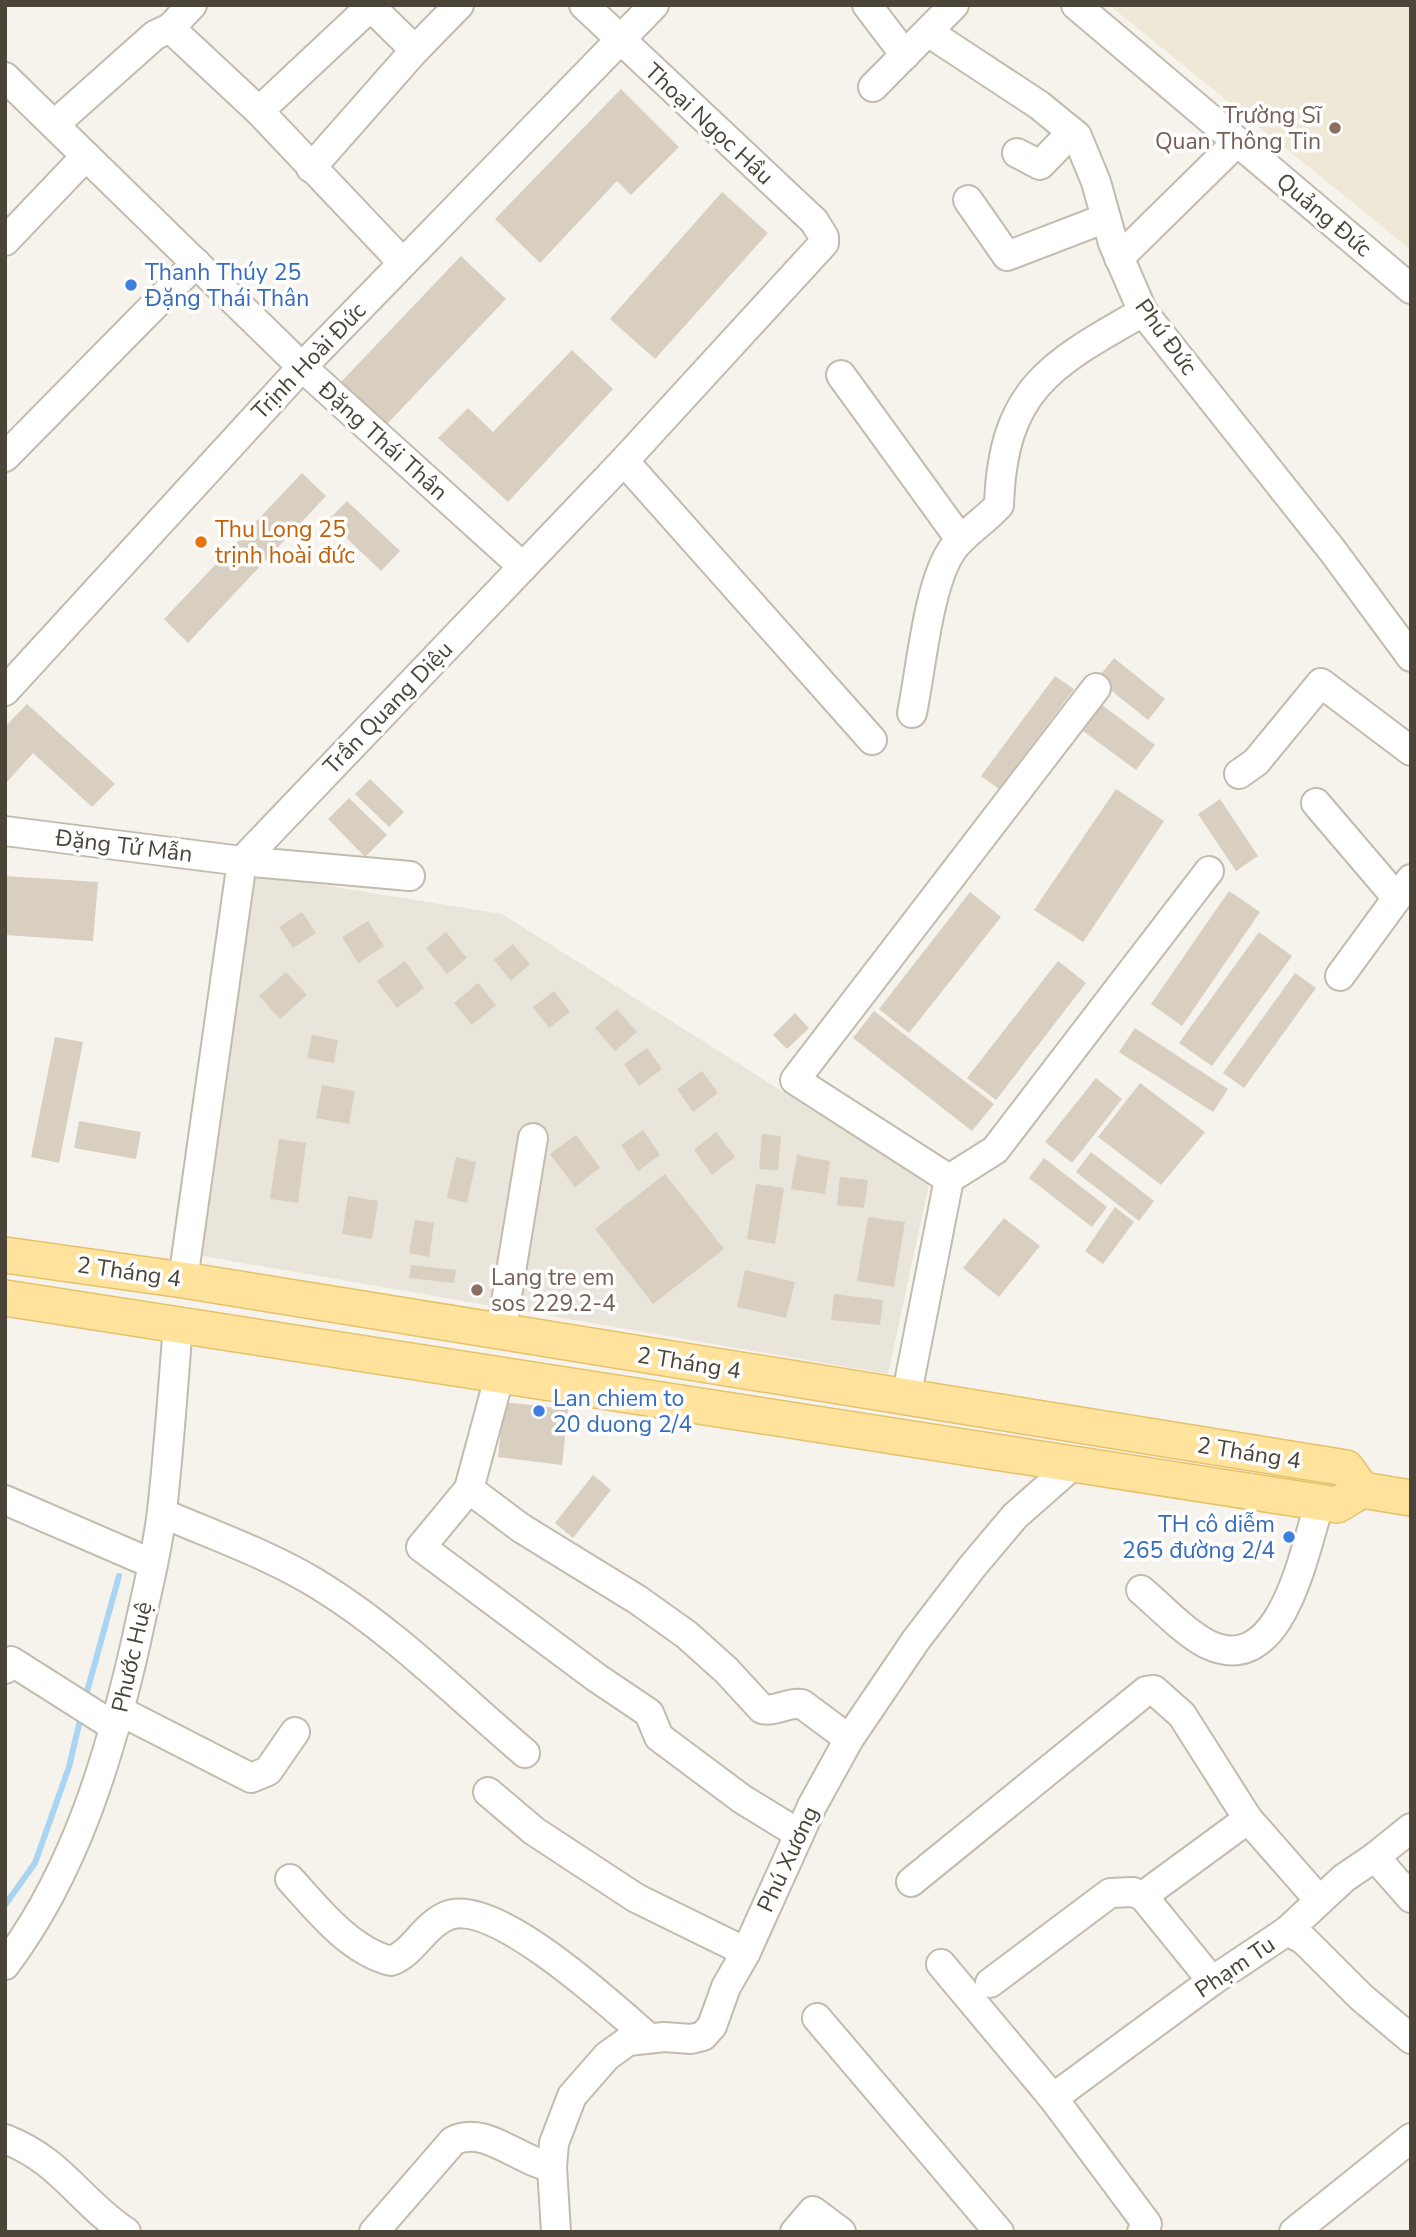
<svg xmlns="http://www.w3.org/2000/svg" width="1416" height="2237" font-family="'Nunito Sans',sans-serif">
<rect width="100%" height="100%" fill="#f6f3ec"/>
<polygon fill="#eae5da" points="254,874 502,914 929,1184 888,1374 191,1254"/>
<polygon fill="#efe8d6" points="1109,5 1411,5 1411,250"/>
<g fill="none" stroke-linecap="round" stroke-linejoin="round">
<g stroke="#a9d4f2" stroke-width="6">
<polyline points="85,1699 119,1576"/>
<polyline points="5,1905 35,1863 69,1767 81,1716"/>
</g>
</g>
<g fill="#d8cfc1">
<polygon points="621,89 679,147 631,195 617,181 540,263 495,219"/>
<polygon points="722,192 768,233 655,359 610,319"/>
<polygon points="461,256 506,299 385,426 340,383"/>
<polygon points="572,350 613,389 508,502 438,438 468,408 493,432"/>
<polygon points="302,473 326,496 188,643 164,619"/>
<polygon points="347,501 400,551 381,571 328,520"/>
<polygon points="1114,658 1165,699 1148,720 1097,679"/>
<polygon points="1055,676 1074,689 999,789 981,776"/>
<polygon points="27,704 115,784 92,807 33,753 5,784 5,727"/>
<polygon points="1102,705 1155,745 1136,770 1083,731"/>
<polygon points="370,779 404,812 389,827 355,794"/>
<polygon points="1116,789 1164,821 1083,942 1034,910"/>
<polygon points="349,798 387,835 365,857 328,819"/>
<polygon points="1220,799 1258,856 1236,871 1198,814"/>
<polygon points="5,876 98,882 93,941 5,935"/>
<polygon points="1229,891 1260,912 1182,1026 1151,1004"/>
<polygon points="970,892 1001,917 909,1033 879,1009"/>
<polygon points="302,912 316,933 293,948 279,927"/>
<polygon points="368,921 384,946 358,963 342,937"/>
<polygon points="446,932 467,958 447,974 426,948"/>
<polygon points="1259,932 1292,956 1212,1066 1179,1043"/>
<polygon points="513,944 530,964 511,981 494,960"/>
<polygon points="405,961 424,988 397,1008 377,981"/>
<polygon points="1058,961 1086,983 996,1100 967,1078"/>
<polygon points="286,972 307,995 280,1019 259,996"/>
<polygon points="1295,973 1316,988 1244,1088 1223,1073"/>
<polygon points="478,983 496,1005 472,1025 454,1003"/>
<polygon points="554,991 570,1012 549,1028 533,1007"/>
<polygon points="617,1009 637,1032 615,1051 595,1028"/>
<polygon points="874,1011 994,1104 972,1131 853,1038"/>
<polygon points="795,1013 809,1028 787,1049 773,1035"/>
<polygon points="1135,1028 1228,1089 1213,1112 1119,1052"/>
<polygon points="312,1035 338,1040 334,1063 307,1058"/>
<polygon points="55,1037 83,1042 59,1163 31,1157"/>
<polygon points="647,1048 662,1069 639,1086 624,1064"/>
<polygon points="702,1071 718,1093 693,1112 677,1089"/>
<polygon points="1096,1078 1122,1099 1072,1163 1045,1142"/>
<polygon points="1140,1083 1205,1132 1161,1185 1098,1137"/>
<polygon points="322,1085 355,1091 349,1124 316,1118"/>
<polygon points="79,1121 141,1132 136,1159 74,1148"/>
<polygon points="643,1130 660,1155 638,1171 621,1145"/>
<polygon points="716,1132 735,1157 712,1175 694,1150"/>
<polygon points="762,1134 781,1136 778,1170 759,1169"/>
<polygon points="576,1135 600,1168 575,1187 550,1154"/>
<polygon points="279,1139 306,1143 298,1203 270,1199"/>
<polygon points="1091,1152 1154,1201 1139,1221 1076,1172"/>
<polygon points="797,1155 830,1161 825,1194 791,1189"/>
<polygon points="456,1157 476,1162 467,1203 447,1198"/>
<polygon points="1044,1158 1107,1207 1092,1227 1029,1178"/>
<polygon points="665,1174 724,1249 653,1304 595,1229"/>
<polygon points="840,1177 868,1180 864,1208 837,1205"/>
<polygon points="756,1184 784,1188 775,1244 747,1239"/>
<polygon points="348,1196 378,1201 372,1239 342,1234"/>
<polygon points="1115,1207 1134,1222 1103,1264 1085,1251"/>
<polygon points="868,1217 905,1222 894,1287 857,1281"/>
<polygon points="1004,1218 1040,1246 999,1297 963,1268"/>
<polygon points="415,1220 434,1223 429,1257 409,1253"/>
<polygon points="411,1265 456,1270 454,1283 409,1278"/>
<polygon points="745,1270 795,1282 786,1318 737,1307"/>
<polygon points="834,1294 883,1300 880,1325 831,1320"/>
<polygon points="504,1402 568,1409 562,1465 498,1457"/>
<polygon points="593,1475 611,1490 573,1538 555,1523"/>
</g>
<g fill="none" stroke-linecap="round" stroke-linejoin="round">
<g stroke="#c2bbae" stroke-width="32">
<g id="minor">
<polyline points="369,5 415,50"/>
<polyline points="867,5 905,55"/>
<polyline points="1076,5 1411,289"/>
<polyline points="170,28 259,111 403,263"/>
<polyline points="928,32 1039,105 1077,136 1096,182 1113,243 1143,312 1332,550 1411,657"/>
<polyline points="5,77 302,367 523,567"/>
<polyline points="873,87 954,5"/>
<polyline points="259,111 370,7"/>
<polyline points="55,124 155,35 170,28 192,5"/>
<polyline points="1017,153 1040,165 1072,132"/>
<polyline points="311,168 415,50 459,5"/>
<polyline points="968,200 1007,256 1106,218"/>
<polyline points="5,241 86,156"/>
<polyline points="1119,258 1237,142"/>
<polyline points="841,375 960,539"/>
<polyline points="5,457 196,263"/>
<polyline points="624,461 872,740"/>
<polyline points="5,691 302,367 654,5"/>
<path d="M912 713C921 670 928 585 952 550 965 532 984 522 999 505 1003 390 1049 365 1143 312"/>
<polyline points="1239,774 1256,762 1321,683 1411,751"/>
<polyline points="1316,803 1397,898"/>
<polyline points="5,831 242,861 410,876"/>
<polyline points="1340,976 1411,879"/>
<polyline points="949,1179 995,1150 1209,871"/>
<polyline points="183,1280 242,861 624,461 824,243 824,237 814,221 584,5"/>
<polyline points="501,1332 533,1138"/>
<polyline points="500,1374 469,1489 421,1547 597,1678 649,1713 659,1737 742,1799 799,1834"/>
<polyline points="906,1398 949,1179 795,1080 1096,688"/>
<path d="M469 1489 521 1528 638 1600 687 1635 726 1670 762 1709C776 1712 788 1702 802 1704L849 1739"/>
<polyline points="5,1500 153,1564"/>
<path d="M162 1513C215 1536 273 1556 322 1587 396 1633 459 1697 525 1753"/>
<path d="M1141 1590C1161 1607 1184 1632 1207 1644 1282 1681 1304 1550 1320 1502"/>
<polyline points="5,1669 11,1661 115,1727"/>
<polyline points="120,1711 251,1778 268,1771 295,1732"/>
<polyline points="488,1792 534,1831 636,1898 746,1952"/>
<polyline points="1375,1857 1411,1898"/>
<path d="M290 1879C317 1909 350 1951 391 1961 414 1953 424 1924 449 1915 497 1899 612 2006 649 2038"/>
<polyline points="911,1882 1146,1691 1154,1690 1182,1715 1248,1819 1319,1900"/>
<polyline points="1287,1931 1304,1940 1361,1997 1411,2039"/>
<polyline points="941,1964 1053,2098 1147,2224 1142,2232"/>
<path d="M5 1965C76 1871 110 1755 136 1642 145 1598 157 1555 162 1511 169 1449 173 1387 178 1325"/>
<polyline points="1212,1981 1143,1896 1248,1819"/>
<polyline points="990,1983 1110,1893 1133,1892 1143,1896"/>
<polyline points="817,2018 999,2232"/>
<polyline points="1053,2098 1212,1981 1287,1931 1344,1878 1375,1857 1411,1828"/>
<path d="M5 2139C62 2161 79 2201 126 2232"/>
<path d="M374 2232 453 2141C484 2124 520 2162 552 2167"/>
<polyline points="556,2232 552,2167 554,2143 572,2096 607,2056 628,2041 664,2037 691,2039 703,2036 712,2026 726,1987 746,1952 812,1806 849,1739 916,1640 972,1567 1015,1516 1074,1464"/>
<polyline points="795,2232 813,2211 841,2232"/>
<polyline points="1294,2232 1411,2138"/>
</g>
</g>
<g stroke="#e6c16a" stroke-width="38">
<g id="major">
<polyline points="5,1255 183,1280 1346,1468 1362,1490"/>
<polyline points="5,1298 1337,1505 1362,1490 1411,1498"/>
</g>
</g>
<use href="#minor" stroke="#fff" stroke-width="28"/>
<use href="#major" stroke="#ffe39c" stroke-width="35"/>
</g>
<g fill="#8d6e63" stroke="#fff" stroke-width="2.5">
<circle cx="1335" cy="128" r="7"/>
<circle cx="477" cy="1290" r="7"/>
</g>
<g fill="#3f7fe0" stroke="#fff" stroke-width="2.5">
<circle cx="131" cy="285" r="7"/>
<circle cx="539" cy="1411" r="7"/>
<circle cx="1289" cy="1537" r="7"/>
</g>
<circle fill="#e8710a" stroke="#fff" stroke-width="2.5" cx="201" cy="542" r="7"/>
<g text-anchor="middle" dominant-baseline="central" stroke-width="7" stroke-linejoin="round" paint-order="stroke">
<g font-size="23" fill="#785e54" stroke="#fff" text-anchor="end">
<text x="1321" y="115">Trường Sĩ<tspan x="1321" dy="26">Quan Thông Tin</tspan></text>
<text x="491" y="1277" text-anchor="start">Lang tre em<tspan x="491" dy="26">sos 229.2-4</tspan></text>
</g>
<g font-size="23" fill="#4b4439" stroke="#fff">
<text transform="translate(709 124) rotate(43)">Thoại Ngọc Hầu</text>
<text transform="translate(1324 215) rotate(40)">Quảng Đức</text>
<text transform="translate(1166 337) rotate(54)">Phú Đức</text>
<text transform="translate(309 361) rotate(-46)">Trịnh Hoài Đức</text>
<text transform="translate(383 441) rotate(42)">Đặng Thái Thân</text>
<text transform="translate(388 708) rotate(-46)">Trần Quang Diệu</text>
<text transform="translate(124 846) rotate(7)">Đặng Tử Mẫn</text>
<text transform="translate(129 1272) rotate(8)">2 Tháng 4</text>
<text transform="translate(689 1363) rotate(9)">2 Tháng 4</text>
<text transform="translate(1249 1453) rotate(9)">2 Tháng 4</text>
<text transform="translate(132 1657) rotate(-77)">Phước Huệ</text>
<text transform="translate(788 1859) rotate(-65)">Phú Xương</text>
<text transform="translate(1235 1967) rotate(-34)">Phạm Tu</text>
</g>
<g font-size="23" fill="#366cbe" stroke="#fff" text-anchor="start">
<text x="145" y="272">Thanh Thúy 25<tspan x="145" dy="26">Đặng Thái Thân</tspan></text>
<text x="553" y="1398">Lan chiem to<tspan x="553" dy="26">20 duong 2/4</tspan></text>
<text x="1275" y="1524" text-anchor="end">TH cô diễm<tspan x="1275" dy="26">265 đường 2/4</tspan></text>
</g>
<g font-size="23" fill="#c56008" stroke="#fff" text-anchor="start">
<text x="215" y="529">Thu Long 25<tspan x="215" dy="26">trịnh hoài đức</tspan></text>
</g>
</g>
<rect width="1416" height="2237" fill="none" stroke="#4b4439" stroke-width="14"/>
</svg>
